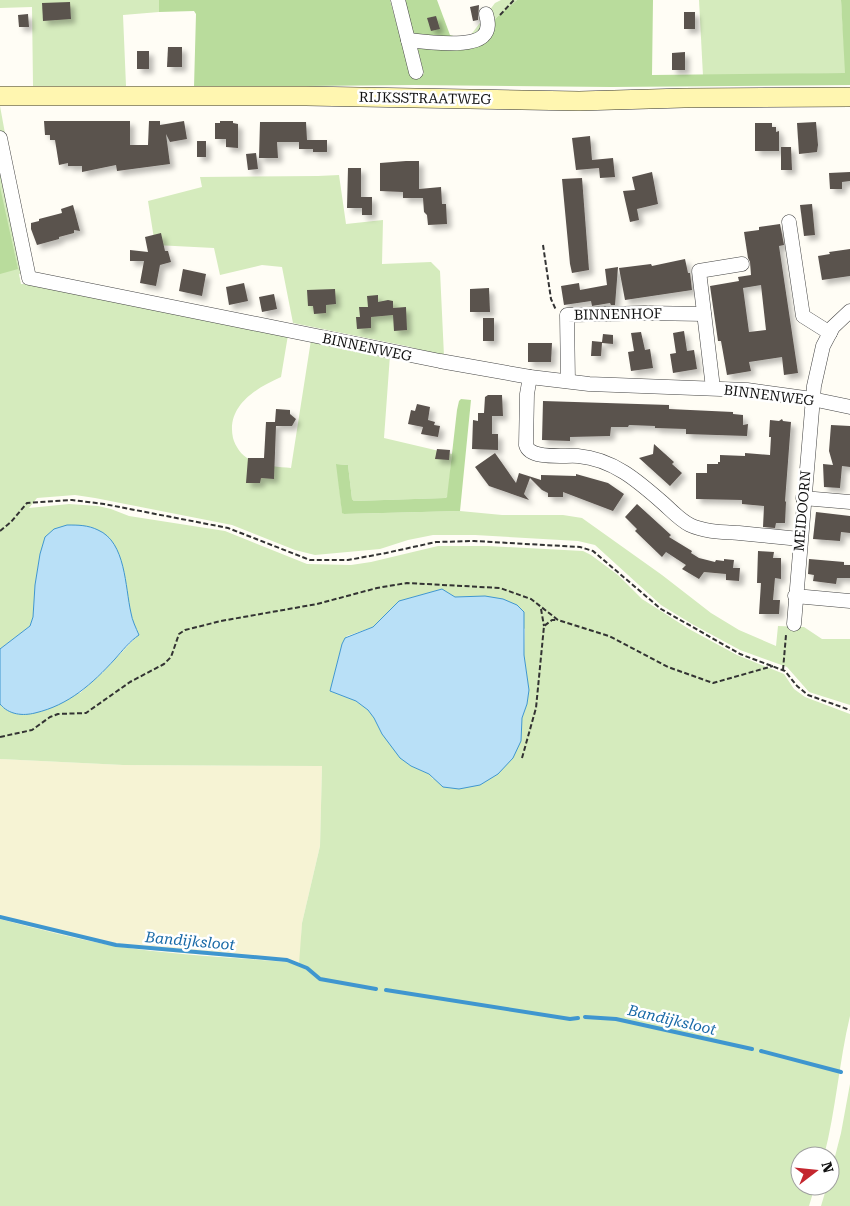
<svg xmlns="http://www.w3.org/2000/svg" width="850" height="1206" font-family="'Roboto Serif',serif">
<defs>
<filter id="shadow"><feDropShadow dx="4.5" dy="4.5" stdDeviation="2.5" flood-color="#0004"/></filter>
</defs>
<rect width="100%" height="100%" fill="#fffdf5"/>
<polygon fill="#f6f3d4" points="0,759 123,765 322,766 320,846 302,923 300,964 287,962 169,952 115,946 59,934 0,919"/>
<g fill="#d5ebbd" fill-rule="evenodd">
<polygon points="0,0 159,0 159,12 123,15 126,86 33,86 32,7 0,8"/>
<polygon points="501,0 517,0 497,17 485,31 470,36 495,3"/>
<polygon points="699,0 841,0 846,73 703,76"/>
<path d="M0 106 30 270 19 274 21 284H34L288 335 281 377C256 388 226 406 233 438 235 446 242 456 249 459 262 466 277 467 291 468L311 340 390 355 384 438 452 454 448 496 445 498 354 501 352 499 348 465 337 464 342 512 344 514 460 511 502 515H563L582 518 662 575 711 613 739 630 776 646 778 626 804 627 822 639H850V705L809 692 787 667 740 650 692 624 661 605 595 545 578 541 475 535H433L408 540 380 549 315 555 295 550 232 525 95 498 75 495 37 498 29 508 69 504 98 506 111 509 129 516 225 531 307 564 351 565 371 562 438 546H488L583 551 591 555 618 575 642 599 689 629 737 655 784 674 794 689 805 697 850 714V1016C839 1062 836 1110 824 1156H800V1186H815L809 1206H0V919C38 929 77 939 115 946 172 955 230 957 287 962L299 964 302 923 320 846 322 766 123 765 0 759V704L3 708 80 693 102 673 139 634C136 628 133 622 131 616 122 587 127 564 109 537L54 529 45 538 40 554 35 585 33 617 30 626 0 649ZM442 589 455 597 485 596 525 629 524 655 529 690 527 704 522 718 521 741 433 779 429 774 411 766 382 734 374 718 368 710 356 701 330 691 342 644 347 636 373 627 399 601Z"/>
<polygon points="339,175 346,224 383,220 382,264 431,262 440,271 444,356 406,346 293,323 282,267 262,265 220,275 214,248 155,245 148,201 202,187 200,177 318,176"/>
<polygon points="850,1084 850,1206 821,1206 827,1186 830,1186 830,1176 841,1133"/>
</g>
<g fill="#b9dc9c">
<polygon points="159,0 390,0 411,76 424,74 405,0 437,0 450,35 461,38 485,31 497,17 517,0 653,0 652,75 845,73 841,0 850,0 850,85 611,87 413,85 194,87 196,14 194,11 159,12"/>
<polygon points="0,187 18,269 0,274"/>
<polygon points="461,399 471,400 460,511 344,514 342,513 336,464 348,465 352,499 354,501 445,498 447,497 457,410 459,401"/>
</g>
<g fill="#b9e0f7" stroke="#3f96cf">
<path d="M67 525C78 525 88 525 98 530 126 542 125 587 131 613 132 620 136 628 139 635 130 641 122 651 115 659 92 684 69 705 35 713 23 716 9 715 0 704V649L30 626 33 617 35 585 40 554 45 537 54 529Z"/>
<polygon points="442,589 455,597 485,596 503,599 517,605 524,612 524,655 529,690 527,704 522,718 521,741 513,758 498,774 480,785 459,789 443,787 429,774 411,766 400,758 382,734 374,718 368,710 356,701 330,691 342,644 345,638 373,627 399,601"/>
</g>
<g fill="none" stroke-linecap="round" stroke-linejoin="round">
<g stroke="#3f96cf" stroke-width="4">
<polyline points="0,917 116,945 287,960 307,968 320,979 376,989"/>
<polyline points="386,990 570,1019 578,1018"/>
<polyline points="585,1017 616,1019 752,1049"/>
<polyline points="761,1051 841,1072"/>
</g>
</g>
<g fill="#5a524d" fill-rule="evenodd" filter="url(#shadow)">
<polygon points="70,2 71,19 43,21 42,3"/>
<polygon points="479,5 478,20 473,21 470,7"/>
<rect x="684" y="12" width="11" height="17"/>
<polygon points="28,14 29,27 19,27 18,15"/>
<polygon points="436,16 440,29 431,31 427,18"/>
<polygon points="168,47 182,47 182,67 167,67"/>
<rect x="137" y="51" width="12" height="18"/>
<polygon points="685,52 685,70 672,70 672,53"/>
<polygon points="44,121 130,121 130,145 148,145 149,121 160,121 160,125 184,121 187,139 170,142 166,134 170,164 117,171 116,165 82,172 82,166 68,166 68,163 59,165 55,140 50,140 50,135 45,135"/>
<polygon points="220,121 233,121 233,123 238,124 238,148 226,147 226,139 215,139 215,123 220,123"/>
<polygon points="260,122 306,122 307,140 327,140 327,152 313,152 313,149 299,149 299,142 277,142 278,158 259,158"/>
<polygon points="816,122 818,145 817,152 799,154 797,123"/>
<polygon points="755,123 772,123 772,127 776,127 776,132 779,131 779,151 755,151"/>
<polygon points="590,136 592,160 613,158 615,177 600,178 599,168 576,170 572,138"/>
<rect x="197" y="141" width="9" height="16"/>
<polygon points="781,147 791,147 792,170 781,170"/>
<polygon points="256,153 258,169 248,170 246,154"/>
<polygon points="406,161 419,161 419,189 441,187 442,204 446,204 447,224 428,225 427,215 424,212 423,198 403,198 403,192 380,191 380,163"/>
<polygon points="348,168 361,168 361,197 372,197 372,215 362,215 362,208 347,208"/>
<polygon points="652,172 658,204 637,209 639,220 630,222 623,191 635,190 632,177"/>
<polygon points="850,172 850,181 842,182 842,189 830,189 829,173"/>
<polygon points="582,178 589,270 572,273 570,264 562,179"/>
<polygon points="812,204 815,235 804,236 800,205"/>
<polygon points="73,205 80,231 74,230 74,233 59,237 59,239 37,245 31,229 31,223 39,221 39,219 62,213 61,209"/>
<path d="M780 224 784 245 779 246 798 373 784 375 782 357 749 362 751 371 727 375 721 341H718L710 286 739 281 738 277 751 275 750 262 748 258 744 232 759 230V227ZM761 285 766 330 749 332 743 288Z"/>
<polygon points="161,233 165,251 168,251 171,262 160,265 156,286 140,283 144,261 130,261 130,250 148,252 145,237"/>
<polygon points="850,249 850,276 822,280 818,256 830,254 829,252"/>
<polygon points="685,259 688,273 690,273 692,290 625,300 619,268 651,264 652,266"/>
<polygon points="618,267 615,305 611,305 610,303 592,306 591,301 564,305 561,286 579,283 580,290 607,285 605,269"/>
<polygon points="183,269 206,274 202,296 179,291"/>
<polygon points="244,283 248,301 229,305 226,287"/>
<polygon points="489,288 490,312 470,312 470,289"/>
<polygon points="335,289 336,304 326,305 326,313 314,314 313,306 308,306 307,290"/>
<polygon points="274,294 277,309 262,312 259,297"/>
<polygon points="378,295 378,302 388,300 393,301 393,308 406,307 407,330 394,331 393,315 371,317 371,328 357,329 356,317 360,317 359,307 368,307 367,296"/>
<rect x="483" y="318" width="11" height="23"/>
<polygon points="684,331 687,351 694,350 697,369 673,373 670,354 676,353 673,333"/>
<polygon points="641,332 645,350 650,349 653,368 631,371 628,352 634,351 631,333"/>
<polygon points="603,334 613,335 613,344 602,343 601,356 591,356 592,341 602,342"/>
<polygon points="528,343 552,343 551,362 528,362"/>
<polygon points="488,395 502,395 503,416 492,416 492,434 498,434 498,450 472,449 473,420 478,421 478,413 484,413 485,397"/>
<polygon points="543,401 669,405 669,409 733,412 733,414 743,415 743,425 748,424 747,436 686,434 686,429 655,428 655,426 629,425 628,427 611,427 610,436 570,437 570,441 542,440"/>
<polygon points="417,404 430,407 428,420 435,422 434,425 440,426 438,437 421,434 423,427 408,424 411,410 415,411"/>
<polygon points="276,409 290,410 290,414 296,419 292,426 276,426 274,479 261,478 260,483 246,483 248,458 264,458 266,422 275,422"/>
<polygon points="782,419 783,421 791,422 785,501 786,502 785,523 776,523 775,528 763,527 764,506 742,504 742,500 696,499 696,473 707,473 707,464 718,464 718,462 720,462 720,455 745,456 745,453 770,455 771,437 769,437 770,420 779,421"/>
<polygon points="831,425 850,426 850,467 842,466 840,488 824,487 823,464 833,465 829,451"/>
<polygon points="654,444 674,462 672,464 682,473 670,486 639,458 653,454"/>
<polygon points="437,449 450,450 449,460 435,459"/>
<polygon points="495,453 516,483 519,473 541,480 541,475 576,476 576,474 608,483 624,494 613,511 563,492 563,497 548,497 548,493 542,490 530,478 524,494 529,500 489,486 483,478 475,467"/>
<polygon points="637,504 671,535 669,537 692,551 691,553 699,558 715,562 716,560 724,561 724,559 734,560 733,568 740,568 739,581 726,580 726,574 704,572 699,579 682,569 686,565 666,552 662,557 635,531 637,529 625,517"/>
<polygon points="816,512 850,516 850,533 841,532 840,541 813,539"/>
<polygon points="758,551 774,552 773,558 781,558 781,579 775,578 773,600 780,600 779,614 759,614 761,583 757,583"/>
<polygon points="809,559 844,562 844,565 850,565 850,578 837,578 836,584 813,581 814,575 808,574"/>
</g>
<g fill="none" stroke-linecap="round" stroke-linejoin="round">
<g stroke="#444" stroke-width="15">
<g id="street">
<polyline points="398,0 416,72"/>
<path d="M408 40C425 42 471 48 483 36 490 30 488 21 486 14"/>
<polyline points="0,138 29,278 440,361 530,377 589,384 747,390 812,399 850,407"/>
<polyline points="789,222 803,316 830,333"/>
<path d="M530 377 527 394 526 445C530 460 564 455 578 456 613 459 638 481 663 503 672 511 680 520 690 525 705 532 723 532 739 533 759 535 780 537 800 539"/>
<polyline points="568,381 567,315 644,313 704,314"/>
<polyline points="713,388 699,271 742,264"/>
<polyline points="803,498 850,502"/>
<polyline points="795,596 850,601"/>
<polyline points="794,624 814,386 823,346 833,327 850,311"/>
</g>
</g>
<g stroke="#333" stroke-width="20">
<polyline id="secondary" points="0,96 306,96 579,101 684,98 850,97"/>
</g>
<g stroke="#333" stroke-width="2" stroke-dasharray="5 2.5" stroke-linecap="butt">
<polyline points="500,15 514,0"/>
<polyline points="543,245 551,299 556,310"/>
<polyline points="0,531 11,522 27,503 72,500 104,504 228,528 310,560 348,560 386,553 436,542 474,541 580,547 593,551 661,609 740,654 785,671 797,686 808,695 850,710"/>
<polyline points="541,609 544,626"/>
<polyline points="783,670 786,635"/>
<polyline points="0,737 32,730 50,717 58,714 86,713 130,682 164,664 171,657 179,634 185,630 221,621 317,604 377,588 407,583 500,588 531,599 558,620 609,636 668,667 713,683 773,666"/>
<polyline points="522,758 536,708 544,626 552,620 558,620"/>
</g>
<use href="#street" stroke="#fff" stroke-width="14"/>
<use href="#secondary" stroke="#fff6b0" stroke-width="19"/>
</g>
<g text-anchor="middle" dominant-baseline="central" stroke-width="5" stroke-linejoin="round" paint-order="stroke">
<g font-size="14" fill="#111" stroke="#fff">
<text transform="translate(425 98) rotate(1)">RIJKSSTRAATWEG</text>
<text transform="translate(618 314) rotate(-1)">BINNENHOF</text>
<text transform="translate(367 347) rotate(12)">BINNENWEG</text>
<text transform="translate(769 395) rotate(7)">BINNENWEG</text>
<text transform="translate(802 511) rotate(-85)">MEIDOORN</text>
</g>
<g font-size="15" font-style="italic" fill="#1768a6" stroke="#fff">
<text transform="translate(190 941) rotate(5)">Bandijksloot</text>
<text transform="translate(672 1020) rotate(13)">Bandijksloot</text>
</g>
</g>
<g transform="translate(815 1171) rotate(74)"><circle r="24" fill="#ffffff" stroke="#a0a0a0"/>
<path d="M0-4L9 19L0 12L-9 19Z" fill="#c4262e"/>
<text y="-8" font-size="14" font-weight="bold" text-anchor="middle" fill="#111111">N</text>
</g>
</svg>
